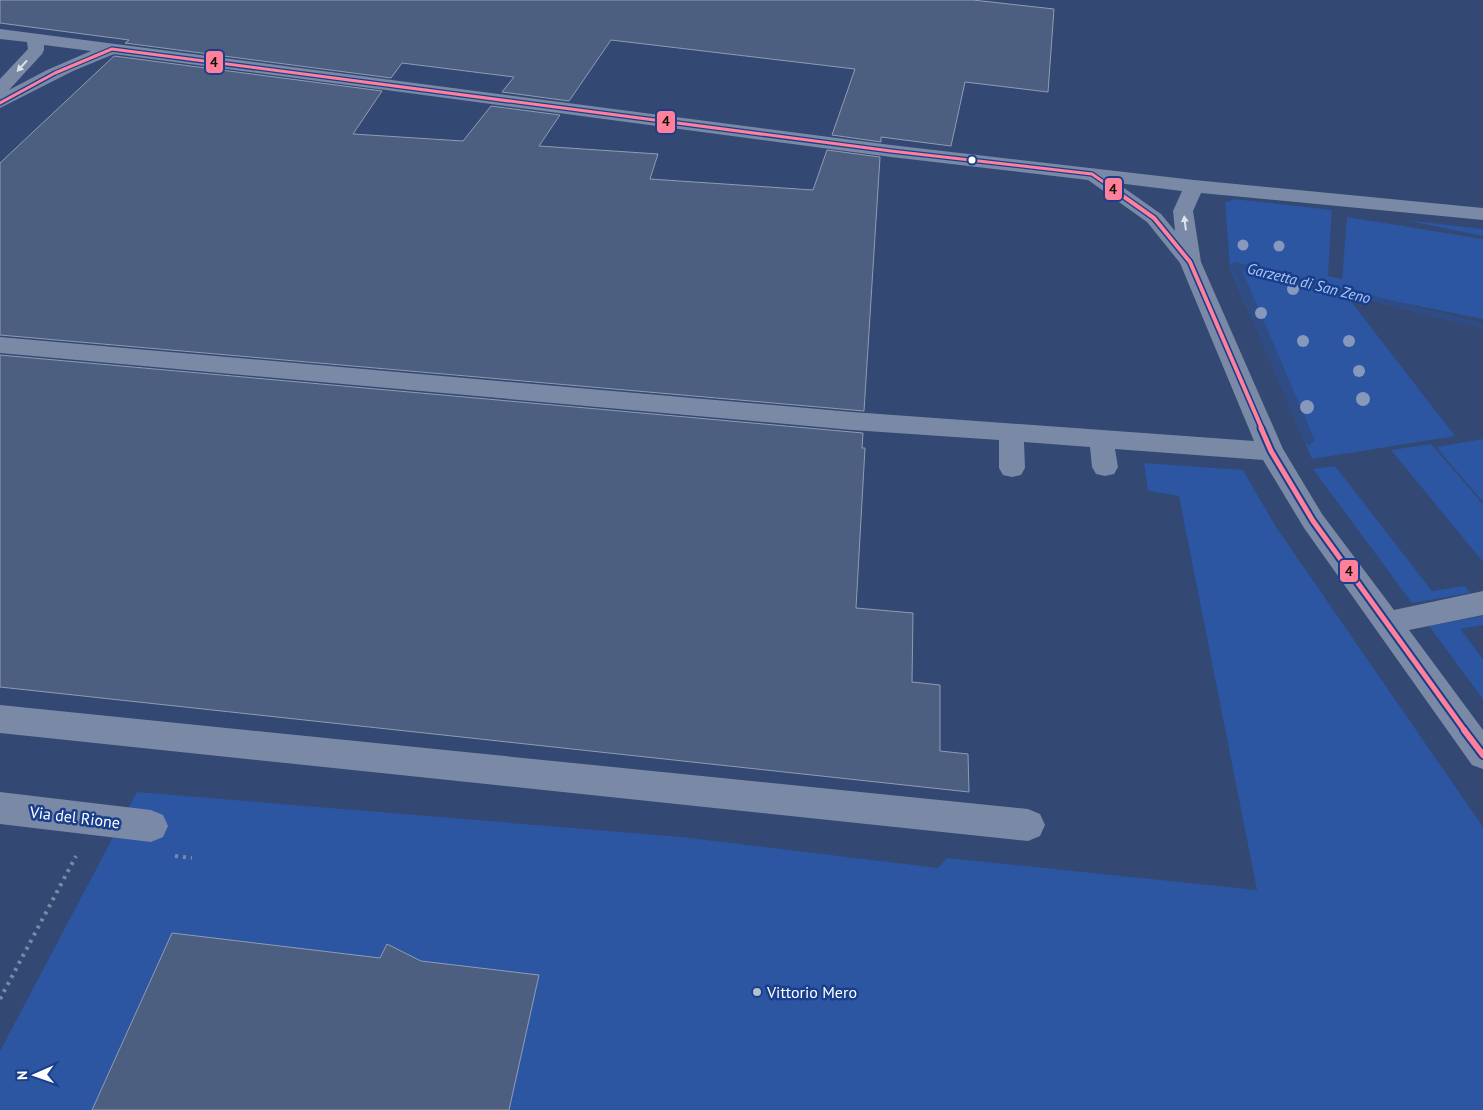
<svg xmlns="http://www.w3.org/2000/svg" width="1483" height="1110" font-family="'PT Sans',sans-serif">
<rect width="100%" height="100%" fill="#334872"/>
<g fill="#2c55a2">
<polygon points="1234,199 1332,210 1328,276 1342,279 1347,217 1483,239 1483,319 1343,291 1455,436 1312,459 1230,268 1225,203"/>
<polygon points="1405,220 1483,229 1483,236"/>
<polygon points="1483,439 1483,502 1436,447"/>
<polygon points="1431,444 1483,504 1483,562 1391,450"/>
<polygon points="1144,463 1243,470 1276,527 1483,827 1483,1110 0,1110 0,1051 137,792 681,837 938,868 947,858 1257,890 1179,496 1148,491"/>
<polygon points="1335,466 1432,591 1465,586 1470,593 1412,603 1313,469"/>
<polygon points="1483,616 1483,625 1460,629 1483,659 1483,699 1429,626"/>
</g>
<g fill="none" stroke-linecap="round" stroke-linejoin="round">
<polygon fill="#304c84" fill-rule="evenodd" points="1235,262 1483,323 1483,329 1242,270 1315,441 1309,445 1303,441 1230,265"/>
</g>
<g fill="#4d5f80" stroke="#8f9cb4">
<polygon points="0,0 973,0 1054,9 1048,92 965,82 951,146 881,137 881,142 832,135 855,69 611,40 569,101 502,92 514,77 402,63 391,78 125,43 129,40 0,23"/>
<polygon points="114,56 382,91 353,134 463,141 491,106 560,115 539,146 658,154 650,179 813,190 827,150 880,157 864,411 0,335 0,163"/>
<polygon points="0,355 863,433 862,448 865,448 856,608 913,613 912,682 940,685 940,751 968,754 969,792 0,687"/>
<polygon points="172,933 380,958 387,944 421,961 539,975 509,1110 92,1110"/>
</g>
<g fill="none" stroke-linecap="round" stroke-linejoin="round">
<g stroke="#7a89a6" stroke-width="4" stroke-dasharray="3 5" stroke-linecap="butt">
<polyline points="175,856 192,858"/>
<polyline points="0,999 76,856"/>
</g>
<g fill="#7a89a6" fill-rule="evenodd">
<path d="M0 29 891 145 1194 180 1483 208V220L1201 193 1193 211 1201 262 1283 449 1322 514 1394 610 1483 591V615L1409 630 1483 730V769L1472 765 1304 528 1263 460 1115 449 1118 467 1114 474 1105 476 1096 474 1092 467 1090 447 1024 442 1025 468 1021 475 1012 477 1003 475 999 468V440L852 430 0 353V337L852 412 1254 441 1180 263 1147 222 1088 180 891 157 114 54 73 71 0 108V79L28 49 27 42 0 39ZM44 45 91 51 47 70 9 90 42 54 44 50ZM1117 183 1182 191 1173 211 1175 231 1161 214Z"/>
<polygon points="0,705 1028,809 1040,814 1045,825 1040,836 1028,841 0,733"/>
<polygon points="0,792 151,810 163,815 168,826 163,837 151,842 0,824"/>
</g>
<g stroke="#193f8c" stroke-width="5.5">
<polyline id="bus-1-far3" points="0,103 55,73 112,49 891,151 1092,174 1115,190"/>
</g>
<g stroke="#193f8c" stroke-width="7">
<polyline id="bus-1-far2" points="1113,189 1154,218 1190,262 1262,429"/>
</g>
<g stroke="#193f8c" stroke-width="9">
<polyline id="bus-1-far1" points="1261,428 1271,451 1313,521 1465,731"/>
</g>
<g stroke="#193f8c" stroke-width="10">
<polyline id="bus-1" points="1464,730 1483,755"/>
</g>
<use href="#bus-1-far3" stroke="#ff8098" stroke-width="3"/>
<use href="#bus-1-far2" stroke="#ff8098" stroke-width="4"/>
<use href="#bus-1-far1" stroke="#ff8098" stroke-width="5"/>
<use href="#bus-1" stroke="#ff8098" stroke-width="6"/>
</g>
<g fill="#8699bd">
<circle cx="1243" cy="245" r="5.5"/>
<circle cx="1279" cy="246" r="5.5"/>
<circle cx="1293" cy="289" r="6"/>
<circle cx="1261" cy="313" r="6"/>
<circle cx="1303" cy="341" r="6"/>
<circle cx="1349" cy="341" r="6"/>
<circle cx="1359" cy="371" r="6"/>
<circle cx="1363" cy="399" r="7"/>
<circle cx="1307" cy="407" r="7"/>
</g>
<defs><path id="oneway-solid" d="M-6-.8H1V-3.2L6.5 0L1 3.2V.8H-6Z" transform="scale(1.25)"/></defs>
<g fill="#dee2e9">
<use href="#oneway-solid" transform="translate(22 66) rotate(132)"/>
<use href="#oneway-solid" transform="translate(1185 223) rotate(-97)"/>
</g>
<circle fill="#fff" stroke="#193f8c" stroke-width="2" cx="972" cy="160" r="4.5"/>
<circle fill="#b8bfce" stroke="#193f8c" stroke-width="2" cx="757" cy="992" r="5"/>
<g text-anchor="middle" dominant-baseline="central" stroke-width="5" stroke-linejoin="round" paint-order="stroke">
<g font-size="15" font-style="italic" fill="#afc8f5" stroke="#193f8c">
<text transform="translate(1309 283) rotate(14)">Garzetta di San Zeno</text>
</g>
<g font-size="16" fill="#fff" stroke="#193f8c">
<text transform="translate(75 817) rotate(7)">Via del Rione</text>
</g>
<g font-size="16" fill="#fff" stroke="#193f8c" text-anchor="start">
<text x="767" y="992">Vittorio Mero</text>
</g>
</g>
<g stroke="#193f8c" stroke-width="2">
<rect x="205" y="50" width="19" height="24" rx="5" fill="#ff8098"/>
<rect x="656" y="110" width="20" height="24" rx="5" fill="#ff8098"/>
<rect x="1104" y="177" width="19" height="24" rx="5" fill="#ff8098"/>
<rect x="1339" y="559" width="20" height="24" rx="5" fill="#ff8098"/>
</g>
<g font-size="14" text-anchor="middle" font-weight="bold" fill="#111">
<text x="214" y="67">4</text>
<text x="666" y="126">4</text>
<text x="1113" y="194">4</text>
<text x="1349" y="576">4</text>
</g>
<g transform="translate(35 1075) rotate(268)" stroke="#193f8c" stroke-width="4" paint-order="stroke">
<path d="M0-4L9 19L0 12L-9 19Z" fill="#ffffff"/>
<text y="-8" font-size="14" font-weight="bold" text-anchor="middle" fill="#ffffff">N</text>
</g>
</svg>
